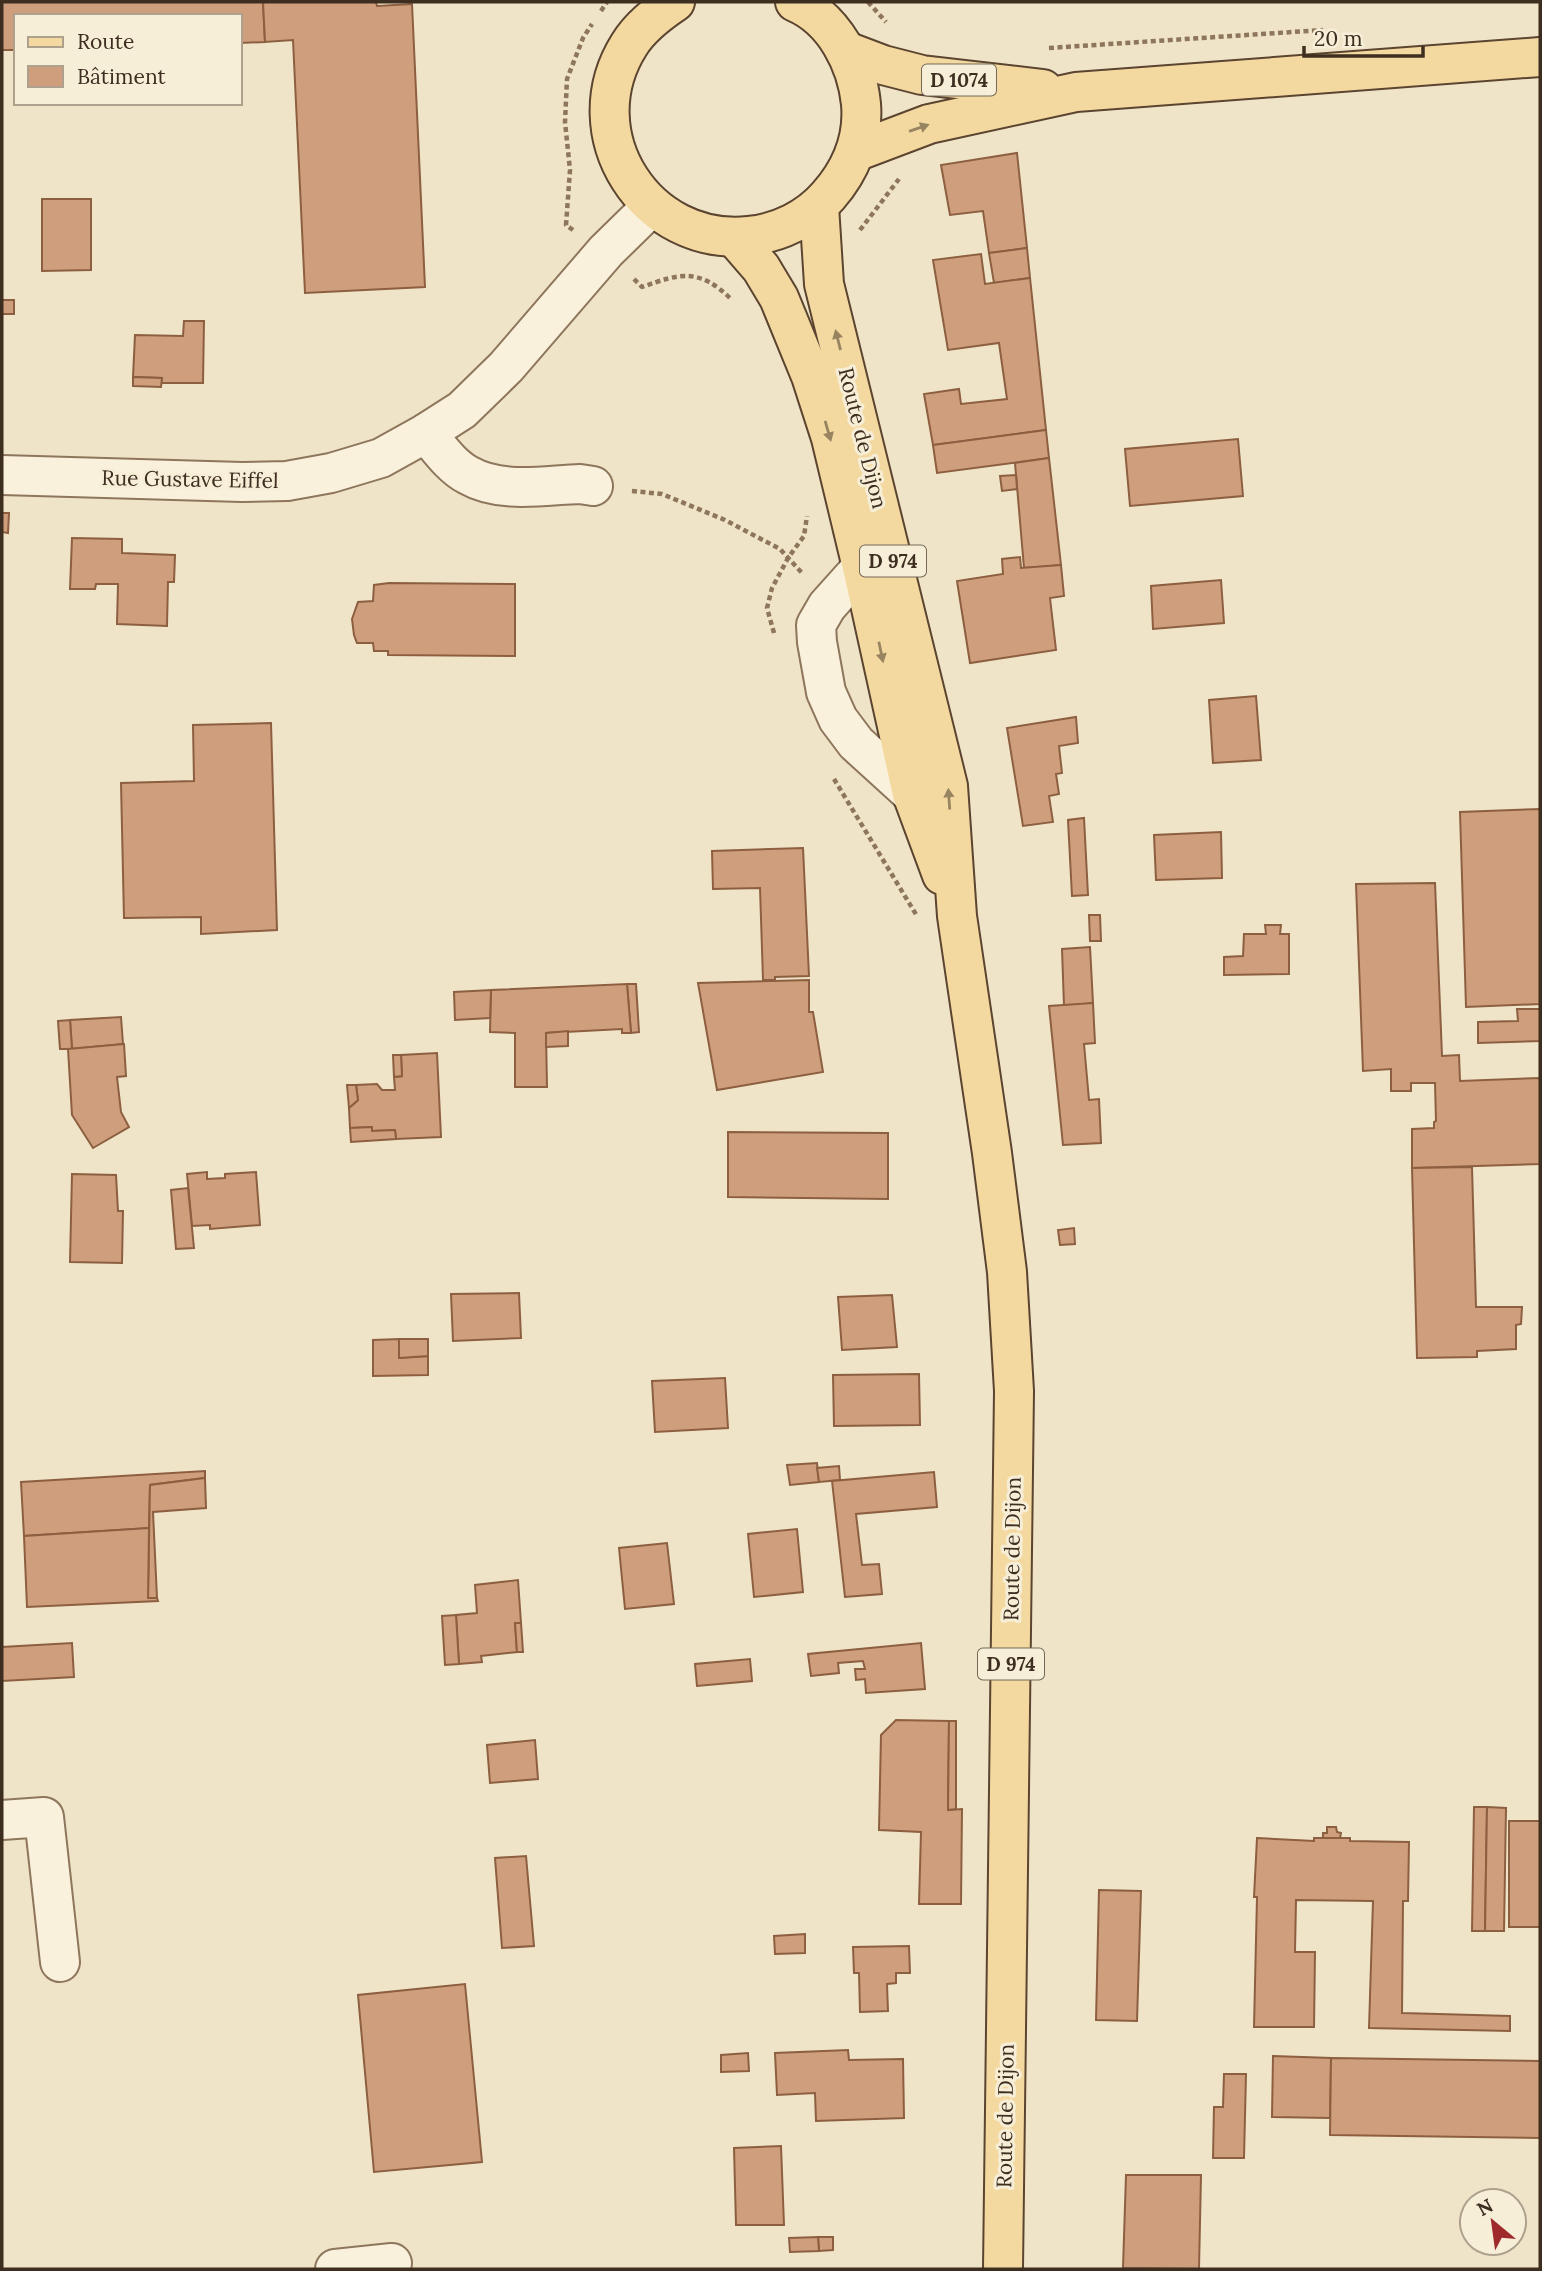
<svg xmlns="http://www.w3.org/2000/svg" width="1542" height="2271" font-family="Lora,serif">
<rect width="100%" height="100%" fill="#f0e4c8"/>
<g fill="#cf9f7d" stroke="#8d5f41" stroke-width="2">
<polygon points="2,2 263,2 265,42 240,43 240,16 16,16 16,50 2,50"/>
<polygon points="263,2 376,2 377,6 412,4 425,287 305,293 293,40 265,42"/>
<polygon points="1017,153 1027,248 989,253 983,211 950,215 941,165"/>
<polygon points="42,199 91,199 91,270 42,271"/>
<polygon points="1027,248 1030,278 994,283 989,253"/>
<polygon points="981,254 985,284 1030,278 1046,430 933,445 924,394 959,389 961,404 1007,399 999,343 948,350 933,260"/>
<rect x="2" y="300" width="12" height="14"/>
<polygon points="184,321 204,321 203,383 161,383 162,378 133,377 135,335 183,336"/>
<polygon points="133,377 162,378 161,387 133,386"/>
<polygon points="1046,430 1049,458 937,473 933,445"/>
<polygon points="1238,439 1243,496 1130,506 1125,449"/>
<polygon points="1049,458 1061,565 1024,568 1015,463"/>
<polygon points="1016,475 1017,489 1002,491 1000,476"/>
<polygon points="2,513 9,513 8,533 2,532"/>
<polygon points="72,538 122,539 122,553 175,555 174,582 168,582 167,626 117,624 118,584 96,584 95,589 70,589"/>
<polygon points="1020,557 1021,568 1061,565 1064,596 1050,598 1056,650 970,663 957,581 1003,574 1002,559"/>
<polygon points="1221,580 1224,623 1153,629 1151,586"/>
<polygon points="389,583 515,584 515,656 388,655 388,651 374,651 373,643 357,643 354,635 352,619 358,602 373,601 374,585"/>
<polygon points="1256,696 1261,760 1213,763 1209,700"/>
<polygon points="1076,717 1078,743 1059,746 1062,773 1056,774 1059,794 1049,796 1053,822 1023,826 1007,728"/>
<polygon points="271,723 277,930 201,934 201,917 124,918 121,783 194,781 193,725"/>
<polygon points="1540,809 1540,1004 1466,1007 1460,812"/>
<polygon points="1084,818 1088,895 1072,896 1068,820"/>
<polygon points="1221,832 1222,878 1156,880 1154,835"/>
<polygon points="803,848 809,976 775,977 775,980 763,980 760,888 713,889 712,851"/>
<polygon points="1435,883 1442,1056 1459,1055 1460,1081 1540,1078 1540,1164 1412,1168 1412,1129 1434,1128 1434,1122 1436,1121 1435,1083 1411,1083 1411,1091 1391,1091 1391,1069 1363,1071 1356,884"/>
<polygon points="1089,915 1100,915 1101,941 1090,941"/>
<polygon points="1265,925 1281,925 1280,934 1289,934 1289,974 1224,975 1224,957 1243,956 1244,934 1266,934"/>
<polygon points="1090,947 1093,1003 1064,1006 1062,949"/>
<polygon points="809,980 809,1012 813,1012 823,1072 717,1090 698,983"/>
<polygon points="627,984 636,984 639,1032 631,1033"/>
<polygon points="627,984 631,1033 622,1033 622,1029 546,1033 547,1087 515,1087 515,1033 490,1032 491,990"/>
<polygon points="491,990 490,1018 455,1020 454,992"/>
<polygon points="1093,1003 1095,1043 1084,1044 1089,1100 1099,1099 1101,1143 1063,1145 1049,1006"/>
<polygon points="1517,1009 1540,1009 1540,1041 1478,1043 1478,1022 1518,1021"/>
<polygon points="121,1017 123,1044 72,1049 70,1020"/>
<polygon points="70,1020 72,1049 60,1049 58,1021"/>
<polygon points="568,1031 568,1046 546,1047 546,1033"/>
<polygon points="124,1044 126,1076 117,1077 121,1112 129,1127 93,1148 72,1115 68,1049"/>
<polygon points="437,1053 441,1137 396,1139 395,1130 372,1131 372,1127 350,1128 349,1108 358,1100 356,1085 377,1084 382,1090 395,1090 394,1077 402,1076 401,1055"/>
<polygon points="393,1055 401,1055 402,1076 394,1077"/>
<polygon points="347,1085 356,1085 358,1100 349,1108"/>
<polygon points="372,1127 372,1131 395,1130 396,1139 351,1142 350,1128"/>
<polygon points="728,1132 888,1133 888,1199 728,1197"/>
<polygon points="1472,1167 1476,1307 1522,1307 1521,1324 1516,1325 1516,1349 1477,1351 1477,1357 1417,1358 1412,1168"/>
<polygon points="207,1172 207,1179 225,1178 225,1174 256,1172 260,1225 210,1229 210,1225 192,1226 187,1174"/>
<polygon points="72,1174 116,1175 118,1211 123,1211 122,1263 70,1262"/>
<polygon points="188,1188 194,1248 176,1249 171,1190"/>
<polygon points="1074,1228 1075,1244 1060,1245 1058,1230"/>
<polygon points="519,1293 521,1338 453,1341 451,1294"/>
<polygon points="892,1295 897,1347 842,1350 838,1297"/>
<polygon points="399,1339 399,1358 428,1356 428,1375 373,1376 373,1340"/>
<polygon points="399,1339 428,1339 428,1356 399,1358"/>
<polygon points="919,1374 920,1425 834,1426 833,1375"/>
<polygon points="725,1378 728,1428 655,1432 652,1381"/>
<polygon points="817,1463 819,1482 790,1485 787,1465"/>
<polygon points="839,1466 840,1480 819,1482 817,1468"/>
<polygon points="205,1471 205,1478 150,1485 149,1528 24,1536 21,1482"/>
<polygon points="934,1472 937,1507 856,1514 862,1565 879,1564 882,1594 845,1597 832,1481"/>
<polygon points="205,1478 206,1508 153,1512 157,1598 148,1598 150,1485"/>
<polygon points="149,1528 148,1598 157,1598 158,1601 27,1607 24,1536"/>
<polygon points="797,1529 803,1592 754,1597 748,1534"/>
<polygon points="667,1543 674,1604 625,1609 619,1548"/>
<polygon points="518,1580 521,1623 515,1623 517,1652 481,1656 482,1662 459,1664 456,1615 477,1613 475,1585"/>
<polygon points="456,1615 459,1664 445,1665 442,1616"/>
<polygon points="515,1623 521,1623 523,1652 517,1652"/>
<polygon points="72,1643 74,1677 2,1681 2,1647"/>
<polygon points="921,1643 925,1689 866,1693 865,1679 856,1680 855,1669 865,1669 863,1661 838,1663 839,1673 811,1676 808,1654"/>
<polygon points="750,1659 752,1681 697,1686 695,1664"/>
<polygon points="896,1720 949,1721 948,1810 962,1809 961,1904 919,1904 921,1832 879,1830 881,1735"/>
<polygon points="949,1721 956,1721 956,1809 948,1810"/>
<polygon points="535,1740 538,1779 490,1783 487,1745"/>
<polygon points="1474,1807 1487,1807 1485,1931 1472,1931"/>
<polygon points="1487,1807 1506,1808 1504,1931 1485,1931"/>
<rect x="1509" y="1821" width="31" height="106"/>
<polygon points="1327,1827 1336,1827 1337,1832 1341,1833 1340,1838 1323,1838 1323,1833 1327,1833"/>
<polygon points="1257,1838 1314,1841 1314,1838 1350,1838 1350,1841 1409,1842 1408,1901 1403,1901 1402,2013 1510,2016 1510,2031 1369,2028 1373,1901 1296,1900 1295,1952 1315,1952 1314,2027 1254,2027 1257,1897 1254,1897"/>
<polygon points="526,1856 534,1946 502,1948 495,1858"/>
<polygon points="1099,1890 1141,1891 1137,2021 1096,2020"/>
<polygon points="805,1934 805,1953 775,1954 774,1936"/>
<polygon points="909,1946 910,1973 896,1973 896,1983 887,1984 888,2011 860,2012 859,1973 854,1973 853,1947"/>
<polygon points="465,1984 482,2162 374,2172 358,1995"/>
<polygon points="848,2050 849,2060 903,2059 904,2118 816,2121 815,2093 777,2095 775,2053"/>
<polygon points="748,2053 749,2071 721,2072 721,2055"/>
<polygon points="1273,2056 1331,2058 1330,2118 1272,2117"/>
<polygon points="1331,2058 1540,2061 1540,2138 1330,2135"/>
<polygon points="1224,2074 1246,2074 1244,2158 1213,2158 1214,2107 1223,2107"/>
<polygon points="781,2146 784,2225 736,2225 734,2148"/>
<polygon points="1126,2175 1201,2175 1199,2269 1123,2268"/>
<polygon points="818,2237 833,2237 833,2250 819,2251"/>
<polygon points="818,2237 819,2251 790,2252 789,2238"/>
</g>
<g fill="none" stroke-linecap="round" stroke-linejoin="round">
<g stroke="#8d765c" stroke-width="42">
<g id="minor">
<path d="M426 433C439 448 451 466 468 475 501 494 545 485 580 484L593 486"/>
<polyline points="2,475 242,482 287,481 331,473 381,458 426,433 462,410 506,367 606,251 652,206"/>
<polyline points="862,567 827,606 816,625 817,642 826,692 838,719 856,743 912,794"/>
<polyline points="2,1820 44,1817 60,1962"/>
<polyline points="335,2269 392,2263"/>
</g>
</g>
<g stroke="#5b4430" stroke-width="42">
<g id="major">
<path d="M675 2C657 14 640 27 629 45 573 134 646 247 749 236 779 233 808 219 828 196 850 171 864 139 861 104 857 64 835 19 795 2"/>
<polyline points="846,51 883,65 922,75 1043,89"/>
<polyline points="855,152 929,124 1076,92 1540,57"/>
<polyline points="819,206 824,284 948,786 957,916 992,1153 1007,1272 1014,1391 1003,2269"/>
<polyline points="735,238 761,268 779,298 811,376 831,438 862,567 912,794 942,875"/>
</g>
</g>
<g stroke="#8d765c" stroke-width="4.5" stroke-dasharray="5 3.5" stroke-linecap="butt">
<polyline points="868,2 886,22"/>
<polyline points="601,11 607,2"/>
<polyline points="1049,48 1323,30"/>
<polyline points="573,230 566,225 570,170 565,122 567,79 583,38 592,24"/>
<polyline points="860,230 899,179"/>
<path d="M634 279 642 287C681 273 699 268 731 299"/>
<polyline points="632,491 662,494 725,520 780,549 803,574"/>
<polyline points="774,633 767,608 772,588 788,558 804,536 807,516"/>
<polyline points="834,779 917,916"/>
</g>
<use href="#minor" stroke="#faf1dc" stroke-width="38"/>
<use href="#major" stroke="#f3d9a0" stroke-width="38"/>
</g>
<defs><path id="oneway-solid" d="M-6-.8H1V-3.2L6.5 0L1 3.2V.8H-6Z" transform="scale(1.75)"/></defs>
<g fill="#988460">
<use href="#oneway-solid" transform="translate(919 128) rotate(-19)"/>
<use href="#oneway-solid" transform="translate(838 340) rotate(-104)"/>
<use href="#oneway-solid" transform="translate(828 431) rotate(74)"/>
<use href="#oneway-solid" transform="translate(881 652) rotate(78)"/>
<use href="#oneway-solid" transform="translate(949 799) rotate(-94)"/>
</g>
<g text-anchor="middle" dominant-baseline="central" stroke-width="6" stroke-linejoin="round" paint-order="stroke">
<g fill="#f7eed8" stroke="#756857" stroke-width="2">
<rect x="922" y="64.5" width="74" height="31" rx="5"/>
<rect x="860" y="545.5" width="66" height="31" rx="5"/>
<rect x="978" y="1648.5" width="66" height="31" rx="5"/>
</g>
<g font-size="19" font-weight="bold" fill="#3d2e20">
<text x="959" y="80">D 1074</text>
<text x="893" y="561">D 974</text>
<text x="1011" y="1664">D 974</text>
</g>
<g font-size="21" fill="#3d2e20" stroke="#f7eed8">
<text transform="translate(863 438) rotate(76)">Route de Dijon</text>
<text transform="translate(190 479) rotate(1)">Rue Gustave Eiffel</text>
<text transform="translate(1012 1549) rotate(-89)">Route de Dijon</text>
<text transform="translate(1005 2116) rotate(-89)">Route de Dijon</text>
</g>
</g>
<rect width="1542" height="2271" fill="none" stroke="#3d2e20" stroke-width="7"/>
<rect x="14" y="14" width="228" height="91" fill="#f7eed8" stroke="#ada18e" stroke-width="2"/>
<rect x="28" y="37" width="35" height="10" fill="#f3d9a0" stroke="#ada18e" stroke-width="2"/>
<text x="77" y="49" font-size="21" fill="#3d2e20">Route</text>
<rect x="28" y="66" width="35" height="21" fill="#cf9f7d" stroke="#ada18e" stroke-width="2"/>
<text x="77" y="84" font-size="21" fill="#3d2e20">Bâtiment</text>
<g transform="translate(1493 2222) rotate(331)"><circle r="33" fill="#f7eed8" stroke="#ada18e" stroke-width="2"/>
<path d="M0-5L12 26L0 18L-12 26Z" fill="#9e2a2b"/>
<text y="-10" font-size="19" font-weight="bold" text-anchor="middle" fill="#3d2e20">N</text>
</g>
<path d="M1304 46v10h119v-10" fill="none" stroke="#3d2e20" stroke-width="3.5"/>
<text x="1314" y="46" font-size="21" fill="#3d2e20" stroke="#f7eed8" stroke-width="5" paint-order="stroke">20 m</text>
</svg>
